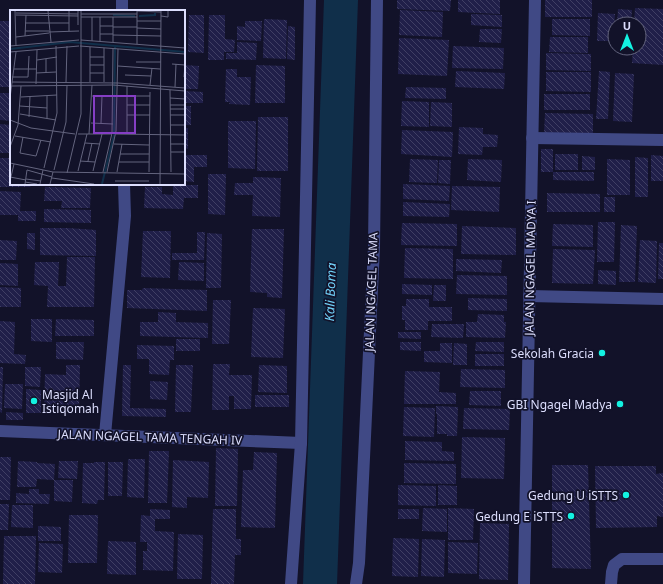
<svg xmlns="http://www.w3.org/2000/svg" width="663" height="584" font-family="'Noto Sans',sans-serif">
<defs>
<pattern id="building-back-hatch" width="6" height="6" patternUnits="userSpaceOnUse"><rect width="6" height="6" fill="#201f49"/><path d="M-1 5l2 2M0 0l6 6M5-1l2 2" fill="none" stroke="#403f64"/></pattern>
</defs>
<rect width="100%" height="100%" fill="#121229"/>
<g fill="none" stroke-linecap="round" stroke-linejoin="round">
<polyline stroke="#102f4a" stroke-width="34" points="320,584 341,0"/>
</g>
<g fill="url(#building-back-hatch)">
<polygon points="397,0 451,0 450,11 397,9"/>
<polygon points="458,0 500,0 500,14 458,12"/>
<rect x="545" y="0" width="47" height="17"/>
<polygon points="635,8 663,9 663,65 632,63 633,48 639,48 639,24 634,24"/>
<polygon points="618,9 632,10 631,24 617,24"/>
<polygon points="400,10 443,12 442,37 399,35"/>
<polygon points="598,13 615,14 613,41 597,41"/>
<polygon points="471,14 502,15 502,27 471,25"/>
<polygon points="189,15 204,15 204,53 188,52"/>
<polygon points="209,15 225,15 225,39 235,40 234,52 224,52 224,60 208,60"/>
<polygon points="264,19 287,20 286,59 263,58"/>
<polygon points="552,19 590,19 590,36 552,35"/>
<rect x="0" y="21" width="11" height="66"/>
<polygon points="245,21 262,21 261,41 237,40 237,26 245,27"/>
<polygon points="288,26 295,27 295,60 287,59"/>
<polygon points="480,29 502,29 501,43 479,42"/>
<polygon points="550,37 588,37 588,53 549,52"/>
<polygon points="399,38 449,40 447,76 398,74"/>
<polygon points="237,42 257,43 256,60 226,59 226,53 237,53"/>
<polygon points="453,46 504,48 503,69 452,68"/>
<polygon points="546,53 591,54 591,71 546,70"/>
<polygon points="184,65 199,66 198,89 184,89"/>
<polygon points="256,65 285,66 285,103 255,103"/>
<polygon points="226,69 237,69 237,77 251,77 250,105 229,104 230,102 225,102"/>
<polygon points="456,71 505,73 504,89 455,87"/>
<polygon points="599,71 610,72 608,119 596,119"/>
<polygon points="546,72 591,72 591,92 546,91"/>
<polygon points="615,73 634,74 632,122 613,121"/>
<polygon points="406,87 446,88 446,99 405,98"/>
<polygon points="184,91 203,92 203,103 184,103"/>
<polygon points="0,93 11,93 11,121 0,120"/>
<rect x="544" y="94" width="46" height="16"/>
<polygon points="402,101 429,102 429,127 401,126"/>
<polygon points="431,102 452,103 452,127 430,126"/>
<rect x="184" y="106" width="7" height="19"/>
<polygon points="545,113 593,114 593,134 544,133"/>
<polygon points="258,117 288,117 288,171 257,171"/>
<polygon points="228,121 256,121 255,169 228,168"/>
<polygon points="0,124 11,125 11,153 0,153"/>
<polygon points="459,127 483,128 483,134 498,135 497,147 483,147 482,155 458,154"/>
<polygon points="184,128 188,128 188,149 184,148"/>
<polygon points="402,130 453,132 452,157 401,154"/>
<rect x="541" y="149" width="12" height="23"/>
<rect x="555" y="154" width="23" height="16"/>
<polygon points="184,155 207,155 207,167 194,167 194,182 184,181"/>
<polygon points="651,155 663,156 663,181 651,181"/>
<polygon points="582,156 595,157 595,170 582,170"/>
<polygon points="635,157 648,158 648,197 635,197"/>
<polygon points="0,158 11,158 11,184 31,184 30,187 0,187"/>
<polygon points="410,159 438,160 437,183 409,182"/>
<polygon points="468,159 502,160 501,182 467,180"/>
<polygon points="607,159 630,160 630,195 607,195"/>
<polygon points="439,160 451,160 450,184 438,183"/>
<polygon points="553,172 594,172 594,181 553,180"/>
<polygon points="208,174 226,174 225,215 208,214"/>
<polygon points="253,177 281,178 280,217 252,216 253,195 234,195 235,183 253,183"/>
<polygon points="403,184 450,186 449,201 403,199"/>
<polygon points="173,185 198,185 198,198 184,198 183,209 144,208 145,187 162,187 162,194 173,195"/>
<polygon points="452,186 500,187 499,212 451,210"/>
<polygon points="45,187 91,188 90,208 61,208 62,201 44,201"/>
<polygon points="0,191 21,192 20,211 36,211 36,221 18,221 18,215 0,215"/>
<polygon points="547,193 600,194 600,212 547,212"/>
<rect x="604" y="197" width="11" height="15"/>
<polygon points="403,202 450,204 449,217 403,216"/>
<polygon points="44,209 91,210 91,223 44,222"/>
<polygon points="598,222 615,222 614,262 597,262"/>
<polygon points="402,223 457,224 457,246 401,245"/>
<polygon points="553,224 593,225 593,247 552,246"/>
<polygon points="621,225 637,226 635,282 619,282"/>
<polygon points="462,226 516,228 516,255 461,254"/>
<polygon points="40,228 68,228 96,230 96,256 40,255"/>
<polygon points="252,229 284,229 282,298 267,297 267,293 250,292"/>
<polygon points="143,231 171,231 170,278 141,277"/>
<polygon points="197,232 205,232 204,260 172,260 172,253 197,253"/>
<polygon points="27,233 35,233 35,250 27,249"/>
<polygon points="207,233 222,234 221,288 206,288"/>
<polygon points="0,240 17,241 16,260 0,260"/>
<polygon points="640,240 657,241 656,283 638,282"/>
<polygon points="659,243 663,243 663,279 658,279"/>
<polygon points="405,248 453,249 453,279 404,278"/>
<polygon points="553,249 595,250 593,284 552,283"/>
<polygon points="67,257 95,257 94,307 47,307 48,286 34,285 35,262 59,262 58,286 66,286"/>
<polygon points="456,259 502,260 501,273 456,271"/>
<polygon points="179,262 204,263 204,281 178,280"/>
<polygon points="0,263 18,264 18,286 0,285"/>
<polygon points="598,270 616,271 616,285 598,284"/>
<polygon points="457,275 507,276 507,295 456,294"/>
<polygon points="402,284 432,285 432,295 402,294"/>
<polygon points="434,285 446,285 446,301 433,301"/>
<polygon points="0,287 21,288 21,307 0,307"/>
<polygon points="143,288 207,290 207,311 127,308 127,290 142,290"/>
<polygon points="468,298 507,299 507,311 468,310"/>
<polygon points="406,299 429,299 429,307 452,307 452,321 428,321 428,330 405,330 405,320 402,320 402,306 406,306"/>
<polygon points="213,300 231,300 229,344 212,344"/>
<polygon points="253,308 285,309 283,358 251,357"/>
<polygon points="158,312 176,313 176,322 208,323 208,338 140,336 140,322 158,322"/>
<polygon points="478,314 504,315 504,322 506,322 505,338 466,337 466,322 477,322"/>
<polygon points="31,319 52,319 52,342 31,341"/>
<polygon points="56,319 94,320 94,336 55,336"/>
<polygon points="0,321 15,322 14,354 26,355 25,364 0,363"/>
<polygon points="432,324 464,324 463,338 431,337"/>
<polygon points="398,332 421,332 421,339 398,338"/>
<rect x="176" y="339" width="24" height="12"/>
<polygon points="56,342 84,342 83,360 56,359"/>
<polygon points="400,342 421,342 421,351 400,350"/>
<polygon points="476,342 504,342 504,352 475,351"/>
<polygon points="440,343 452,343 452,363 424,362 424,351 440,351"/>
<polygon points="454,343 467,344 467,365 453,365"/>
<polygon points="137,345 174,346 174,360 170,360 169,375 149,374 149,359 137,359"/>
<rect x="475" y="354" width="29" height="12"/>
<polygon points="213,364 230,364 229,375 252,375 251,409 234,409 234,396 229,396 229,410 212,410"/>
<polygon points="66,365 80,365 79,411 44,410 45,374 66,375"/>
<polygon points="123,365 131,365 130,408 166,409 166,417 122,416"/>
<polygon points="176,365 193,365 191,412 175,412"/>
<polygon points="259,365 287,366 287,393 258,392"/>
<polygon points="0,367 3,367 2,413 0,412"/>
<polygon points="25,367 41,367 40,387 25,386"/>
<polygon points="461,369 505,370 505,388 460,387"/>
<polygon points="405,371 440,372 439,392 456,393 456,404 404,404"/>
<polygon points="150,381 168,382 167,400 150,399"/>
<polygon points="5,384 23,384 22,409 4,408"/>
<polygon points="26,389 41,390 41,413 26,413"/>
<polygon points="470,391 501,391 501,406 469,405"/>
<rect x="255" y="395" width="34" height="12"/>
<polygon points="436,406 458,407 457,436 447,436 447,434 437,434 437,414 436,414"/>
<polygon points="404,407 435,408 434,437 403,436"/>
<polygon points="464,408 510,409 509,430 463,429"/>
<polygon points="6,412 23,413 23,420 6,420"/>
<polygon points="462,437 505,438 504,479 461,478"/>
<polygon points="405,441 442,442 442,451 454,452 454,461 405,460"/>
<polygon points="216,448 238,449 237,506 215,506"/>
<polygon points="149,451 169,451 167,503 148,503"/>
<polygon points="254,452 277,453 275,528 241,527 243,470 253,470"/>
<polygon points="0,457 11,457 10,500 0,500"/>
<polygon points="128,459 145,459 144,498 127,497"/>
<polygon points="173,460 209,462 208,498 187,497 187,508 172,507"/>
<polygon points="18,461 37,462 37,463 55,464 54,480 37,479 36,487 17,487"/>
<polygon points="59,461 78,461 77,479 58,478"/>
<polygon points="94,462 105,462 104,500 98,500 97,504 82,503 83,463 94,463"/>
<polygon points="108,462 123,462 122,496 108,496"/>
<polygon points="404,463 456,464 456,484 404,483"/>
<polygon points="552,465 588,465 591,569 552,568"/>
<polygon points="595,466 656,466 656,474 663,473 663,517 657,516 657,527 596,528"/>
<polygon points="54,480 73,480 72,502 54,501"/>
<polygon points="398,485 436,486 436,506 398,505"/>
<polygon points="438,485 457,486 457,505 438,505"/>
<polygon points="29,489 39,489 39,494 50,494 49,504 16,503 16,493 29,494"/>
<polygon points="0,504 9,504 8,530 0,530"/>
<polygon points="12,505 33,505 33,528 11,527"/>
<polygon points="423,508 447,509 447,532 422,531"/>
<polygon points="448,508 474,509 473,540 448,540"/>
<polygon points="150,509 170,510 170,519 155,519 155,531 174,532 173,571 143,570 143,551 147,551 147,542 140,542 141,515 150,516"/>
<polygon points="213,509 236,509 236,539 241,539 241,555 235,555 234,584 211,584"/>
<rect x="398" y="509" width="21" height="10"/>
<polygon points="69,515 98,515 97,563 68,563"/>
<polygon points="480,523 509,524 508,580 479,579"/>
<polygon points="38,526 61,527 61,541 38,541"/>
<polygon points="178,534 203,535 202,579 177,579"/>
<polygon points="4,536 36,536 35,584 3,584"/>
<polygon points="393,538 419,539 418,577 392,576"/>
<polygon points="422,539 445,540 444,577 421,576"/>
<polygon points="108,541 136,542 136,575 107,574"/>
<polygon points="448,542 478,543 477,574 448,573"/>
<polygon points="39,543 63,544 62,573 38,572"/>
</g>
<g fill="none" stroke-linecap="round" stroke-linejoin="round">
<g stroke="#404985" stroke-width="12">
<polyline points="122,0 122,11"/>
<polyline points="532,138 663,140"/>
<polyline points="529,296 663,299"/>
<polyline points="0,431 301,443"/>
<polyline points="105,435 125,216 124,184"/>
<polyline points="291,584 301,443 310,0"/>
<polyline points="356,584 359,563 374,247 377,0"/>
<polyline points="524,584 535,0"/>
<polyline points="611,584 612,572 614,565 622,559 663,559"/>
</g>
</g>
<g fill="#13f2e1" stroke="#121229" stroke-width="1.5">
<circle cx="602" cy="353" r="4"/>
<circle cx="34" cy="401" r="4"/>
<circle cx="620" cy="404" r="4"/>
<circle cx="626" cy="495" r="4"/>
<circle cx="571" cy="516" r="4"/>
</g>
<g text-anchor="middle" dominant-baseline="central" stroke-width="3.5" stroke-linejoin="round" paint-order="stroke">
<g font-size="12" fill="#dcdefd" stroke="#121229">
<text transform="translate(530 268) rotate(-89)">JALAN NGAGEL MADYA I</text>
<text transform="translate(371 292) rotate(-88)">JALAN NGAGEL TAMA</text>
<text transform="translate(150 437) rotate(2)">JALAN NGAGEL TAMA TENGAH IV</text>
</g>
<g font-size="12" fill="#dcdefd" stroke="#121229" text-anchor="end">
<text x="594" y="353">Sekolah Gracia</text>
<text x="42" y="394" text-anchor="start">Masjid Al<tspan x="42" dy="14">Istiqomah</tspan></text>
<text x="612" y="404">GBI Ngagel Madya</text>
<text x="618" y="495">Gedung U iSTTS</text>
<text x="563" y="516">Gedung E iSTTS</text>
</g>
<g font-size="13" font-style="italic" fill="#70d0f7" stroke="#121229">
<text transform="translate(330 292) rotate(-88)">Kali Boma</text>
</g>
</g>
<g transform="translate(10 10)">
<rect width="175" height="175" fill="#121229"/>
<path fill="none" stroke="#102f4a" stroke-width="2" d="M103 5 125 6M129 6 145 5V3M0 39 60 32 175 42M92 174 104 125 105 36"/>
<path fill="none" stroke="#63647e" stroke-width="1" d="M5 1 6 36M38 1 41 32M59 1V21M68 1V15M127 1V34M127 1 151 2M6 3 68 4M71 4H127M6 5 68 6M151 6 158 7V1M71 7H127M82 7V31M127 11H151M15 13H59M90 16H103M103 17H127M127 18 151 19M15 21H39M39 22 69 21M90 24H103M103 25 151 26M15 26 16 5M6 27 39 23M71 30 175 38M90 31V7M103 32V7M0 36 69 30M70 36 175 44M0 42 69 36M80 47H94M27 50 47 47M126 52H151M162 54 175 55M80 55H94M108 56 150 59M4 59H26M36 62V49M26 63 46 62M80 63H94M115 65 141 66M2 67H18L19 46M174 67 175 55M2 72 108 73 175 78M56 72 57 36M80 72V37M94 72V38M26 74 27 40M140 75 142 58M1 76 103 75 175 81M165 77 166 54M160 80 161 162M37 86V109M82 86H103M117 86H140M11 87 47 85M0 88 6 42M160 88 175 89M117 95H140M160 95H175M10 96 37 98M160 99H175M10 104 46 110M117 105H140M160 105H175M19 107 20 86M0 110 21 118 65 124M81 113 103 114M91 113 92 86M160 115H175M68 124H102M79 124 82 75M106 124 175 125M117 124V76M5 126 41 132M13 127 10 143 26 146 31 130M75 133 90 134M104 134 139 135M160 134H175M0 137 8 115 11 76M161 142H175M110 144H139M70 151 85 152M78 151 82 133M109 152H139M0 153 43 162 175 164M34 158 47 103 46 36M17 160 42 167M44 160 56 112 57 75M68 161 77 124M83 161 92 124M93 162 102 123 103 39M97 162 106 121 108 39M107 162 112 134M139 162 140 82M57 163 71 104V1M0 167 16 170M42 168 84 174M16 169 31 171M0 171 4 154M105 171H139M15 172 27 174M15 174 17 160M30 174 33 160M40 174 43 162M150 174 151 1"/>
<path fill="#853ec5" fill-opacity="0.15" stroke="#853ec5" stroke-width="2" d="M84 86H125V123H84Z"/>
<rect width="175" height="175" fill="none" stroke="#dcdefd" stroke-width="2"/>
</g>
<g transform="translate(627 36)"><circle r="19" fill="#121229" stroke="#63647e"/>
<path d="M0-3L7 15L0 10L-7 15Z" fill="#13f2e1"/>
<text y="-6" font-size="11" font-weight="bold" text-anchor="middle" fill="#dcdefd">U</text>
</g>
</svg>
